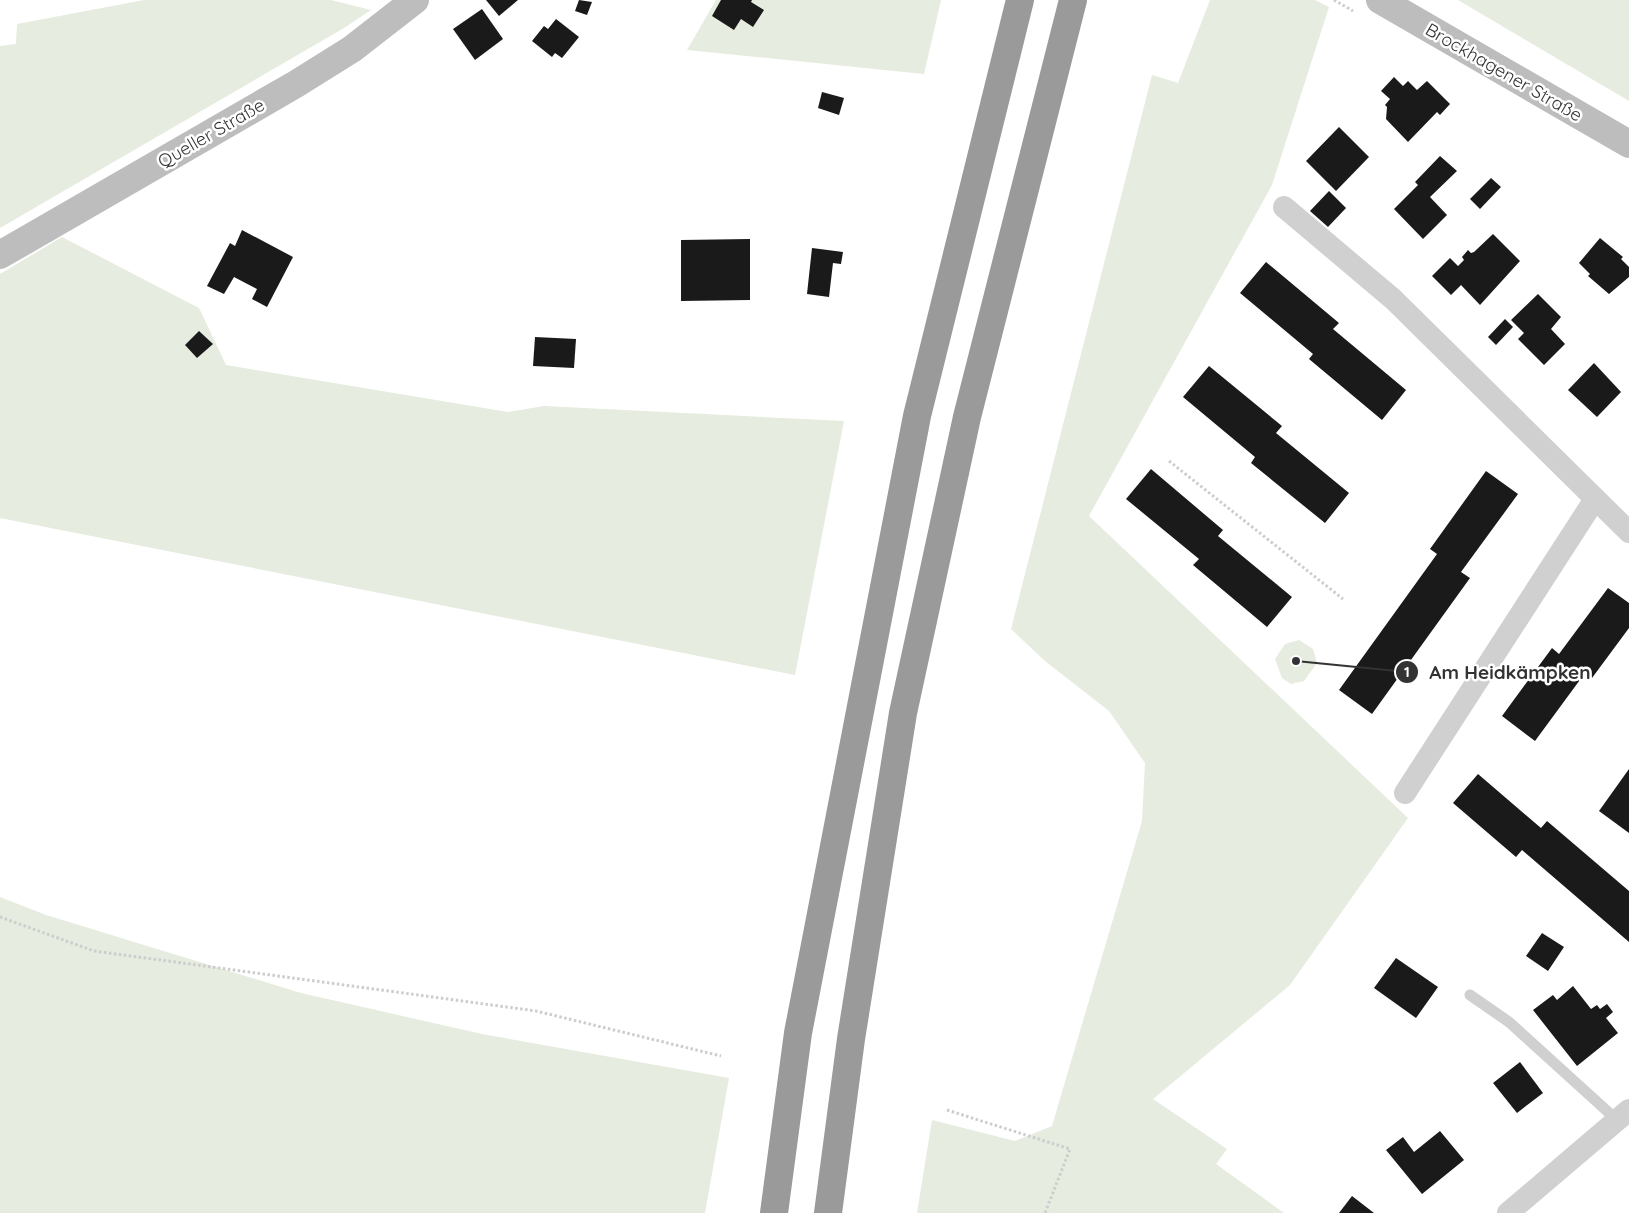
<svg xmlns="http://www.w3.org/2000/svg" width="1629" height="1213" font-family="Quicksand,sans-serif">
<rect width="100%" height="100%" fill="#fff"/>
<g fill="#e6ecdf">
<polygon points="144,0 331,0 371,10 344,28 0,228 0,46 16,44 17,24"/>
<polygon points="716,0 941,0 924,74 687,50"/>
<polygon points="1210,0 1315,0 1329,7 1272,185 1089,516 1408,818 1290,985 1153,1099 1227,1149 1216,1164 1284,1213 917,1213 932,1120 1015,1141 1052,1126 1142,821 1145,763 1109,711 1045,661 1011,629 1152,75 1178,83"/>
<polygon points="1458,0 1629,0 1629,101"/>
<polygon points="62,237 199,308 226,365 508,412 544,406 844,421 795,675 0,518 0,274"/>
<polygon points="1299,640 1313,649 1317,663 1304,681 1291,684 1282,678 1275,659 1285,644"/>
<polygon points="0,897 46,915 301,993 482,1034 729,1078 705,1213 0,1213"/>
</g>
<g fill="#1a1a1a">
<polygon points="486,0 518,0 499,16"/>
<polygon points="579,0 592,2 587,15 575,11"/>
<polygon points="721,0 752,0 751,2 764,10 753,27 741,19 734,30 712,16"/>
<polygon points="482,9 503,39 475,60 453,29"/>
<polygon points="556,19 579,37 562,58 555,53 552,57 532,41 544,26 548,29"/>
<polygon points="1394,77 1403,86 1408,81 1417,90 1427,81 1450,104 1440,115 1437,112 1408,142 1386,119 1387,107 1385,105 1390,99 1381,91"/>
<polygon points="822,92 844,98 839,115 818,108"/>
<polygon points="1339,127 1369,157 1336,191 1306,161"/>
<polygon points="1440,156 1457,171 1430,197 1447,215 1423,239 1394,209 1418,185 1415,182"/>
<polygon points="1491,178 1501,187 1480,209 1470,199"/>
<polygon points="1329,191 1346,208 1328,227 1310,211"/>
<polygon points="242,230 293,257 267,307 252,299 257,289 234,277 224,294 207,286 230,243 235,246"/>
<polygon points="1493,234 1520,261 1480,305 1461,285 1451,295 1432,276 1450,258 1458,266 1464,260 1462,257 1468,250 1471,253 1474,252"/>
<polygon points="1600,238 1623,257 1621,259 1629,267 1629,277 1609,294 1588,276 1590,274 1579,263"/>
<polygon points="750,239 750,300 681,301 681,240"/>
<polygon points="812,248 843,252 841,264 833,263 829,297 807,294"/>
<polygon points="1266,262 1339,323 1333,329 1406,390 1382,420 1309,359 1313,354 1240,293"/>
<polygon points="1538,294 1561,317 1551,329 1565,344 1544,365 1518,339 1524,333 1511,320"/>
<polygon points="1505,319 1513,327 1496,345 1488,337"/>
<polygon points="199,331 213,344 197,358 185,345"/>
<polygon points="535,337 576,339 574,368 533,366"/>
<polygon points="1594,363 1621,392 1597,417 1568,390"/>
<polygon points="1209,366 1282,426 1276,433 1349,493 1325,523 1251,463 1255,457 1183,397"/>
<polygon points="1151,469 1223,530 1218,536 1292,597 1267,627 1193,565 1199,559 1126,499"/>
<polygon points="1486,471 1518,494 1461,572 1470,578 1372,714 1339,690 1437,554 1430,549"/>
<polygon points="1608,588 1629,603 1629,628 1592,678 1585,673 1535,741 1502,716 1552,648 1559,654"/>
<polygon points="1629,769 1629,833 1599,811"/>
<polygon points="1478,774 1541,828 1547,821 1629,891 1629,942 1522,850 1516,857 1453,803"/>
<polygon points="1542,933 1564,947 1548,971 1526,956"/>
<polygon points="1396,958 1438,987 1416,1018 1374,988"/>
<polygon points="1573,986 1591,1009 1597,1005 1600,1009 1607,1004 1613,1012 1606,1018 1618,1033 1577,1066 1533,1010 1553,995 1557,1000"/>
<polygon points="1520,1062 1543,1093 1517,1113 1493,1083"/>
<polygon points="1440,1131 1464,1160 1422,1194 1386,1150 1403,1137 1414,1152"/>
<polygon points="1352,1196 1374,1213 1339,1213"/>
</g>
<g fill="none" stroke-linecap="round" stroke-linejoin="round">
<g stroke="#cdcdcd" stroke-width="3" stroke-dasharray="2.5 2.5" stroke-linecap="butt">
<polyline points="1334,0 1353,11"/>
<polyline points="1169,461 1343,599"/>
<polyline points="0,917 94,951 536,1011 721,1056"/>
<polyline points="947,1110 1070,1149 1045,1213"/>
</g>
<polyline stroke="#d0d0d0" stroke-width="11" points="1470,995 1509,1022 1617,1120"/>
<g stroke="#d0d0d0" stroke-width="22">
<polyline points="1284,207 1393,299 1629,532"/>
<polyline points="1405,793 1595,499"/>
<polyline points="1508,1213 1629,1110"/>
</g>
<g stroke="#bdbdbd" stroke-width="28">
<polyline points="1380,0 1629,144"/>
<polyline points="0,255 296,84 352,49 415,0"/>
</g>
<g stroke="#9a9a9a" stroke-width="28">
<polyline points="774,1213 798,1033 917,416 1020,0"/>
<polyline points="828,1213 851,1039 903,713 967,417 1073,0"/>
</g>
</g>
<g text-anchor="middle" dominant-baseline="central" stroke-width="5" stroke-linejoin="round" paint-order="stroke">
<g font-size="18" fill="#333" stroke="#fff">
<text transform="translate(1504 72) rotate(30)">Brockhagener Straße</text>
<text transform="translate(211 133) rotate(-30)">Queller Straße</text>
</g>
</g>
<path fill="none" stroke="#333" stroke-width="2" d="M1296 661L1407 672"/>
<g fill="#333" stroke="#fff" stroke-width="2">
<circle cx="1296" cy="661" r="5"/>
<circle cx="1407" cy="672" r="12"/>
</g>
<g font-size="15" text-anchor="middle" font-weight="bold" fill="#fff">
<text x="1407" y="677">1</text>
</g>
<g font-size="19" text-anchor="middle" font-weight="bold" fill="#333" stroke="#fff" stroke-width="5" stroke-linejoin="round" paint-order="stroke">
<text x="1510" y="679">Am Heidkämpken</text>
</g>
</svg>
